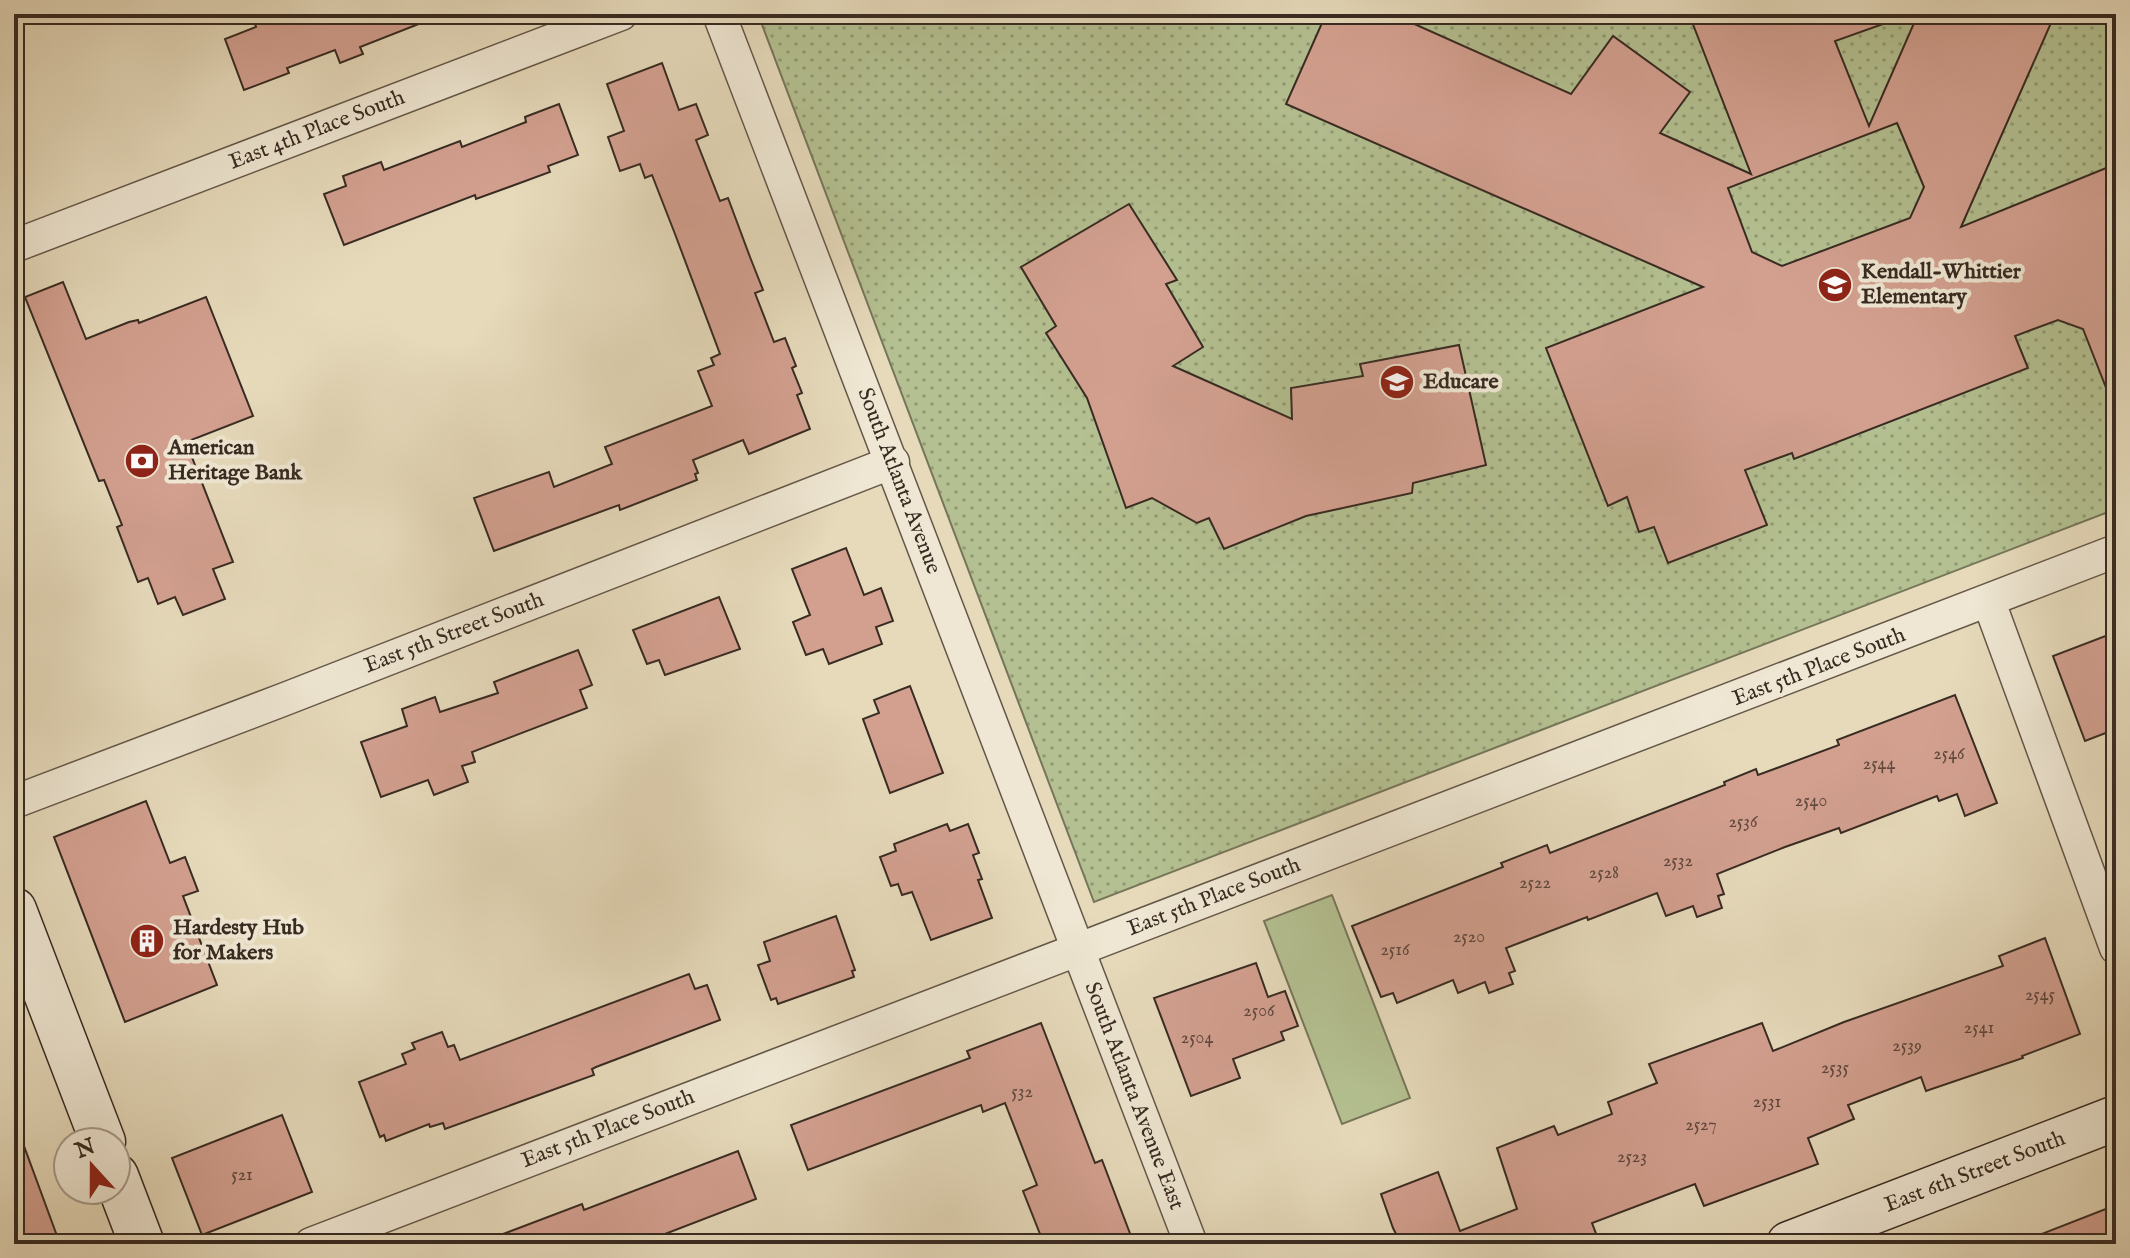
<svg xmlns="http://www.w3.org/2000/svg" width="2130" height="1258" font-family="'IM FELL English',serif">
<defs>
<pattern id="park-dots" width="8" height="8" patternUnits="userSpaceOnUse" patternTransform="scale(2)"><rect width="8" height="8" fill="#b4c091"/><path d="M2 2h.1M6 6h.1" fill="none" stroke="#939c76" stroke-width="1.8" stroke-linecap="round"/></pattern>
</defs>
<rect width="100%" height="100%" fill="#e6dabb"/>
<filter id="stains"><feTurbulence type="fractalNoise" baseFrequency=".0025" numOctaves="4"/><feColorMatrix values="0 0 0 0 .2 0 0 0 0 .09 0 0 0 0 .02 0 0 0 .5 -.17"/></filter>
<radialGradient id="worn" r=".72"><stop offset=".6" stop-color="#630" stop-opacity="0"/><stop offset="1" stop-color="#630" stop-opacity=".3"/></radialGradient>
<polygon fill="url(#park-dots)" stroke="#76765a" stroke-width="2" points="758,14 2116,14 2116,509 1094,902"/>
<polygon fill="#b4c091" stroke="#76765a" stroke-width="2" points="1332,895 1410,1098 1342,1124 1264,921"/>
<g fill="#d3a090" stroke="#382b22" stroke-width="2" fill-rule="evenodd">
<polygon points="274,14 439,14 439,16 360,47 363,54 340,63 335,50 287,68 289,73 244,90 225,39 256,27 254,21"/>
<path d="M1326 14H1392L1571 94 1613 36 1690 92 1660 133 1751 174 1689 14H1900V18L1835 41 1869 126 1918 14H2055L1961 227 2116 164V408H2114L2083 329 2058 320 2015 336 2028 368 1794 459 1792 453 1745 470 1767 525 1668 563 1654 527 1639 532 1627 497 1608 506 1546 348 1703 287 1286 104ZM1897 123 1924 187 1910 218 1782 266 1752 252 1728 188Z"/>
<polygon points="662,63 679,110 696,104 708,135 696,140 720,201 728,198 750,257 763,290 755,293 774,342 785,338 796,366 792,368 802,393 797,395 810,429 749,454 743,440 693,460 698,473 695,474 697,480 620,510 619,505 494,551 474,498 549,472 554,487 612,464 605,447 712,406 698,371 714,365 711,358 720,354 675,234 652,175 645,178 640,164 620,171 608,137 624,131 607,84"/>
<polygon points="559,104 578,155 548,166 550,172 476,199 475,195 344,245 324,194 346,186 343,176 381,162 384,170 460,141 462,147 526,122 525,117"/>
<polygon points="1129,204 1177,280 1166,284 1203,347 1173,366 1292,419 1291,388 1363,376 1360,364 1459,345 1486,465 1413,483 1412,493 1306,516 1224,549 1209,518 1197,523 1152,498 1126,508 1087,398 1046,333 1056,326 1021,267"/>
<polygon points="63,282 86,339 129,322 138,320 139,323 206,297 253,416 186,442 233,562 213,569 225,599 183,615 175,597 158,604 148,578 138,582 117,527 122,525 104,480 99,481 25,297"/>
<polygon points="846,548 864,595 881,588 893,621 876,627 882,644 829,664 823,649 806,655 793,622 810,615 792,569"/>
<polygon points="719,597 740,649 665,675 659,660 647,664 633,630"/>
<polygon points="2108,635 2116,657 2116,729 2085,741 2053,656"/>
<polygon points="578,650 592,685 580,690 587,708 472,752 475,762 462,766 468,782 434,795 428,780 381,797 361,742 407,726 402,709 435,697 440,712 498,693 494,682"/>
<polygon points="910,686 943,773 890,793 863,719 879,713 874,700"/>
<polygon points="1955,695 1997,803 1965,816 1957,794 1939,801 1937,796 1841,833 1839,828 1785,847 1717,874 1724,894 1718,896 1722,908 1697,917 1693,906 1666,916 1657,893 1588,920 1587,917 1506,948 1515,971 1509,973 1513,984 1489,993 1485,982 1458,993 1453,980 1397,1003 1393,993 1381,997 1352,926 1503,867 1501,863 1547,845 1550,853 1725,785 1724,782 1756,769 1758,775 1839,745 1837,740"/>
<polygon points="146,801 170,863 185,857 198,891 183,896 217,985 125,1022 54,837"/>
<polygon points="947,824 950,831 968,824 979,853 973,855 982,879 978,880 992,918 931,940 912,892 902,895 898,884 891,886 880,857 896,851 894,844"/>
<polygon points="836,916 855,970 852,971 854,977 778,1004 776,998 771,1000 758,965 770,961 764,942"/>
<polygon points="2045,938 2080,1034 2022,1056 2023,1058 1926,1091 1921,1077 1848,1105 1854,1119 1808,1138 1818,1164 1704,1206 1695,1184 1592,1223 1600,1244 1401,1244 1393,1228 1381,1194 1438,1172 1460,1231 1517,1209 1497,1148 1554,1126 1558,1135 1612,1114 1608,1102 1657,1083 1649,1064 1762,1023 1773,1051 1844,1022 2003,966 1999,956"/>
<polygon points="1256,963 1268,997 1285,991 1298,1026 1281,1032 1284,1040 1233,1059 1240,1078 1191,1096 1154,998"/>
<polygon points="689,974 695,989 707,985 720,1020 596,1067 592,1069 594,1075 445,1129 443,1123 430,1127 429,1124 386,1141 384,1135 380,1137 359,1082 406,1064 402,1054 415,1049 412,1043 442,1032 448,1047 454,1045 460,1060"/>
<polygon points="1041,1023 1095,1163 1102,1160 1134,1244 1044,1244 1023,1191 1037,1185 1005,1103 983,1112 981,1105 808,1170 791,1125 970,1058 967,1051"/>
<polygon points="282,1115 312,1192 202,1235 172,1158"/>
<polygon points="17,1127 60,1244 14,1244 14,1128"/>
<polygon points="738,1151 756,1199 639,1244 482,1244 482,1242 582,1204 584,1210"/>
<polygon points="2116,1205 2116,1244 2021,1244 2021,1242"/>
</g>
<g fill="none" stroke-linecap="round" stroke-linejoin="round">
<g stroke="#645748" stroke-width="35">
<g id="street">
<polyline points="719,14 1191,1244"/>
<polyline points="14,246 621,14"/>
<polyline points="1989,602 2116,948"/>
<polyline points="14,802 285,699 893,462"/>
<polyline points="311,1244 2116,551"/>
</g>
</g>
<g stroke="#382b22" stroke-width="47">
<g id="secondary">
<polyline points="14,910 103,1142"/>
<polyline points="116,1176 142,1244"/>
<polyline points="1789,1244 2116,1118"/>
</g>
</g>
<use href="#street" stroke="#efe7d3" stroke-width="32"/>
<use href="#secondary" stroke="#efe7d3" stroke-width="44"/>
</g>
<defs>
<g id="school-disc" transform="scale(1.8)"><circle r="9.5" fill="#8f2418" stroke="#efe7d3"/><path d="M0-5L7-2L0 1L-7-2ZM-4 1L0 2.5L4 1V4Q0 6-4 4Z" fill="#fff"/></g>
<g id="bank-disc" transform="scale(1.8)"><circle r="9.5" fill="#8f2418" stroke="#efe7d3"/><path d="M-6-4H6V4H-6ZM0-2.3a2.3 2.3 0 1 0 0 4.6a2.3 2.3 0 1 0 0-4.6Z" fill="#fff"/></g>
<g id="building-disc" transform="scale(1.8)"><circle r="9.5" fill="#8f2418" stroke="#efe7d3"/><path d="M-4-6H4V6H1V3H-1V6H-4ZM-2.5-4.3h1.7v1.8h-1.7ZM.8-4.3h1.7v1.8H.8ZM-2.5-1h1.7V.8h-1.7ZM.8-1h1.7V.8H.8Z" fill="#fff"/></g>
</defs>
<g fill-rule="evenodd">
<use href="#school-disc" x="1835" y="285"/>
<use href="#school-disc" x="1397" y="382"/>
<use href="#bank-disc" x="142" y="461"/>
<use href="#building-disc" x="147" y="941"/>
</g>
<g text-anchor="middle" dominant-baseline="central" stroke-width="8" stroke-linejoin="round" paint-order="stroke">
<g font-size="18" fill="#5f483e">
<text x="1949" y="754">2546</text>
<text x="1879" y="764">2544</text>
<text x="1811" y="801">2540</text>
<text x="1743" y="822">2536</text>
<text x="1678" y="861">2532</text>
<text x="1604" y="873">2528</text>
<text x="1535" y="883">2522</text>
<text x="1469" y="937">2520</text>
<text x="1395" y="950">2516</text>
<text x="2040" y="995">2545</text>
<text x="1259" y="1011">2506</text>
<text x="1979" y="1028">2541</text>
<text x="1197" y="1038">2504</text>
<text x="1907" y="1046">2539</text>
<text x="1835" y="1068">2535</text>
<text x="1022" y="1092">532</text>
<text x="1767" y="1102">2531</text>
<text x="1701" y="1125">2527</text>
<text x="1632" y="1157">2523</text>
<text x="242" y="1175">521</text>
</g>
<g font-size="22" fill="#382b22" stroke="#efe7d3">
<text transform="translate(317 130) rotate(-21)">East 4th Place South</text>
<text transform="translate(899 481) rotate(69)">South Atlanta Avenue</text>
<text transform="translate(454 633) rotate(-21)">East 5th Street South</text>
<text transform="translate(1819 667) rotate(-21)">East 5th Place South</text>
<text transform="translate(1214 897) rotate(-21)">East 5th Place South</text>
<text transform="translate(1134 1096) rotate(69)">South Atlanta Avenue East</text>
<text transform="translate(608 1129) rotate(-21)">East 5th Place South</text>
<text transform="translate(1975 1172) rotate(-21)">East 6th Street South</text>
</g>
<g font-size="22" font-weight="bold" fill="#382b22" stroke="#efe7d3" text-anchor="start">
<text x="1861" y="272">Kendall-Whittier<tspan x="1861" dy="25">Elementary</tspan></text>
<text x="1423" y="382">Educare</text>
<text x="168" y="448">American<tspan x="168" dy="25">Heritage Bank</tspan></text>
<text x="173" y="928">Hardesty Hub<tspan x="173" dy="25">for Makers</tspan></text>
</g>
</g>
<rect width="2130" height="1258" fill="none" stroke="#e6dabb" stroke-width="48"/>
<rect x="16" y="16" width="2098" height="1226" fill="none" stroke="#382b22" stroke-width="4"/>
<rect x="24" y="24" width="2082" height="1210" fill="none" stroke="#382b22" stroke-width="2"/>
<g transform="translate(92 1166) rotate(339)"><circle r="38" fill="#efe7d3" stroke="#a69c8c" stroke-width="2"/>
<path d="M0-6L14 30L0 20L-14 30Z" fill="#8f2418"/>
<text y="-12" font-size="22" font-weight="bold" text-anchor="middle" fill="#382b22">N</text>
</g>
<rect width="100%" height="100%" filter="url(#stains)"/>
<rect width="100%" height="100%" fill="url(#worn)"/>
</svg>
